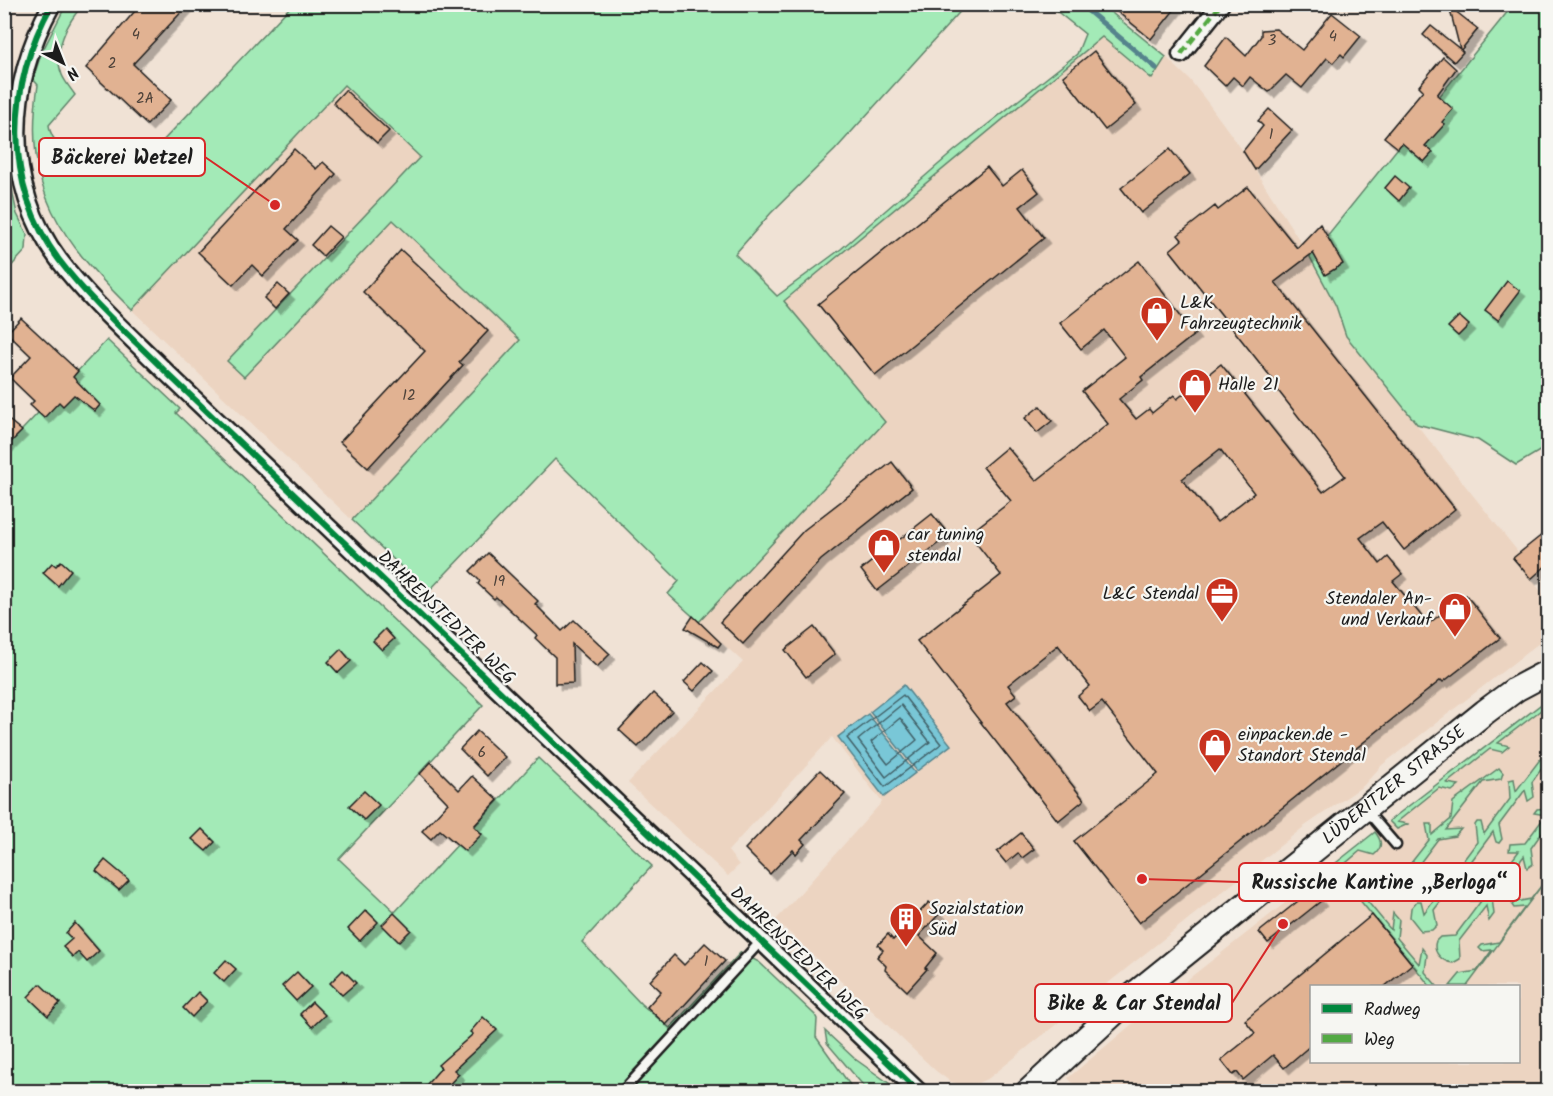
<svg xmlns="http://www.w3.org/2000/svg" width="1553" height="1096" font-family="Kalam,sans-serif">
<defs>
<filter id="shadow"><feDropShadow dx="5.5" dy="5.5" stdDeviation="0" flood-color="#0004"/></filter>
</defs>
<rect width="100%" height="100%" fill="#f0e2d5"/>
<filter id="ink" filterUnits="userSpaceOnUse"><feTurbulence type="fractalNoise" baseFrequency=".0167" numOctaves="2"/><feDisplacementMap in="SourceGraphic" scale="12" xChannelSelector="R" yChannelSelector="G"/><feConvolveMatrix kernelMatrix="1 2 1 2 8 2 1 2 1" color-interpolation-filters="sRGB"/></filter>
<g filter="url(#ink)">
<g fill="#ecd4c1" fill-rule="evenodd">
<polygon points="1102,37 1151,79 1166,57 1190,80 1208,103 1243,151 1310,257 1336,306 1346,336 1519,553 1514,558 1548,600 1548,636 1382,765 1363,786 1305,826 989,1078 978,1083 962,1085 951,1082 936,1071 776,920 882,802 832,737 728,851 739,865 728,876 628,783 743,662 699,622 884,422 784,302"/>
<polygon points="344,85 420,157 227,361 244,377 392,220 521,340 352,520 132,310"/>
<path d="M1548 699V1091L1081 1092 1068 1078 1150 1009 1332 866ZM1312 986H1518V1062H1312Z"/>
</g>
<g fill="#a3eab7" stroke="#60836a" stroke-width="1.5">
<path d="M66 5H83C68 21 52 51 62 75 65 82 71 89 75 95L49 125C50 145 80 163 95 175H106C120 161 131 150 149 144L157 147 292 5H966L835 150 771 213 735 254 777 296 841 249 954 151 1077 54 1085 34 1049 5H1102L1166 57 1152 79 1102 37 784 301 885 422 699 622 668 594 679 581 555 459 428 592 352 520 520 340 393 220 244 377 227 361 420 157 344 85 132 310C61 240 22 191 38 85L33 79 41 54Z"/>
<polygon points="1513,5 1548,5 1548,446 1516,465 1478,440 1417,424 1346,336 1336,306 1310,257"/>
<polygon points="4,152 17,214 27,234 26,250 5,273 5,262 12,254 5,246"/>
<polygon points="107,340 180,409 176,413 483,705 339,859 395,912 538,758 652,866 582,942 641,1004 670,1028 741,952 742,953 615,1091 5,1091 4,449"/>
<polygon points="1548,699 1548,712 1541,710 1498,743 1509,746 1502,752 1490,749 1447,783 1459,785 1452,791 1439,788 1397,822 1408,824 1397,829 1389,821"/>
<polygon points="1548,749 1548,760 1532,782 1534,797 1528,801 1525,790 1499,825 1502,839 1499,843 1496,842 1493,832 1467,867 1469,882 1463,886 1461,875 1434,910 1437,925 1432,930 1421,931 1410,917 1411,908 1417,901 1421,901 1424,913 1445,885 1443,868 1449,865 1451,877 1477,842 1475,825 1477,822 1481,822 1484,834 1510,799 1509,780 1514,779 1516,791"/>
<path d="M1499 768 1503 773 1501 779 1483 782 1446 830 1461 829 1455 836 1438 839 1401 888 1412 887 1413 892 1407 896C1395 896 1386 885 1387 873L1394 871 1396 882 1429 840 1426 824H1432V835L1451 819 1453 802Z"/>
<path d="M1548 808V824L1531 848 1533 864 1527 868 1524 856 1492 898 1494 914 1489 921 1486 906 1459 941 1460 959 1453 963C1442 962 1432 952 1436 941L1440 937 1455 936 1481 901H1470L1469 898 1472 894 1487 893 1519 851H1509L1510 844 1525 843 1546 815 1534 813 1537 809Z"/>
<path d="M1375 832C1382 841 1383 847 1374 855L1360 851 1346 863 1345 870 1360 872 1365 878 1363 896 1391 930 1393 913 1399 920 1397 938 1419 964 1422 948 1427 955 1425 972 1437 986H1430L1332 866Z"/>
<polygon points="1548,877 1467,986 1450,986 1460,974 1477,971 1492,950 1482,951 1479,948 1482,945 1499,942 1525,907 1514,908 1512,905 1515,902 1531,899"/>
<polygon points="751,958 759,962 815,1015 817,1019 816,1037 855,1092 627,1092"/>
<polygon points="825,1031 855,1059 900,1091 868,1091 827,1043"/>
</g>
<g fill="#79c7d7" stroke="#54838c" stroke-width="1.5">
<polygon points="904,685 951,745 917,771 870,712"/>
<polygon points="868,714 915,773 884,797 838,737"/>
</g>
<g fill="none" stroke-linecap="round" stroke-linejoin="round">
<g stroke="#416067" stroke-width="1.5">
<polygon points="903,695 941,744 885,787 847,738"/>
<polygon points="901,705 930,742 886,777 858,740"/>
<polygon points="900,718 917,740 888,764 871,742"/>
</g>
<polyline stroke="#54838c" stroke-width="5" points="1080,4 1156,68"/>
</g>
<g fill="#e1b292" stroke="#1c1c1c" stroke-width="1.5" fill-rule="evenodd" filter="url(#shadow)">
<polygon points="141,4 189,4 133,64 171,100 147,125 86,68"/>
<polygon points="1108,4 1179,4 1151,39"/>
<polygon points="1449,6 1478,29 1461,50 1463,52 1454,62 1423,35 1431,26 1460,49"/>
<polygon points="1332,13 1361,36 1344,57 1341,54 1333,63 1327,58 1302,88 1286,75 1269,92 1250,77 1243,86 1233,77 1225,86 1204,66 1226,37 1246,56 1261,36 1261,30 1276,29 1302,50"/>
<polygon points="1094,51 1136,105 1105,130 1063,76"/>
<polygon points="1443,57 1456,69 1437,95 1453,109 1442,122 1445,124 1425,146 1433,152 1424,162 1402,143 1398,148 1384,137 1423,90 1419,86"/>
<polygon points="345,90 389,131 377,143 333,103"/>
<polygon points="1269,109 1292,130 1255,170 1243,151 1263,126 1258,121"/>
<polygon points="294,149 316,169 323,162 336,174 286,229 298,240 263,276 252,265 233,285 198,252"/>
<polygon points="1170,149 1190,174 1141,213 1121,188"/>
<polygon points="987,167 1002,186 1022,170 1039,192 1020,207 1044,238 875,375 818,304"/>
<polygon points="1395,176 1409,188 1399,201 1385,188"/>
<path d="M1248 187 1297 248 1320 224 1343 264 1325 275 1313 253 1275 282 1455 509 1404 550 1382 522 1360 538 1380 564 1388 557 1402 574 1393 581 1428 624 1466 595 1500 638 1443 682 1441 680 1139 923 1074 841 1158 774 1102 702 1090 711 1078 696 1090 686 1058 645 1008 685 1016 695 1007 702 1084 800 1058 821 917 641 1001 575 969 534 1011 501 983 467 1007 447 1036 481 1108 424 1082 391 1125 357 1104 330 1081 349 1060 323 1139 261 1195 334 1141 377 1143 380 1119 399 1136 419 1149 409 1152 413 1174 395 1177 399 1221 364 1323 492 1345 476 1276 388 1278 386 1170 250 1182 240 1178 235 1215 206 1218 210ZM1220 449 1254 493 1217 522 1182 479Z"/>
<polygon points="328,226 341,237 323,256 311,245"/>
<polygon points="401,250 488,331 459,362 463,365 368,468 340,442 425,351 363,292"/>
<polygon points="1507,281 1520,291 1498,320 1485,310"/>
<polygon points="278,284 289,294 275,309 264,298"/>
<polygon points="1459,316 1469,325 1458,336 1448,327"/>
<polygon points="21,318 78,371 73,377 100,405 95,411 74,395 63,406 59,402 44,418 30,405 34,401 10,378 31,356 7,333"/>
<polygon points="1040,406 1052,421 1037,433 1025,418"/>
<polygon points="4,416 22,431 4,449"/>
<polygon points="892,462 912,488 821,560 743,644 720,622 804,530"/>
<polygon points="932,514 949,535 877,591 861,570"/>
<polygon points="1548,530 1548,564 1531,579 1513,558"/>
<polygon points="488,553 538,601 535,604 562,631 574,620 610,654 597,667 572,644 573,683 555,684 555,657 535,638 537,635 496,597 494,599 478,584 480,581 470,571"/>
<polygon points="61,561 71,570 58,586 43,573 52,563 56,566"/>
<polygon points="693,616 721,643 718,647 685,628"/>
<polygon points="814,627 835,654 806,677 785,650"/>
<polygon points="385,629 394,639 382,650 373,641"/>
<polygon points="341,649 351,661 338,673 328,662"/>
<polygon points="703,662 713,671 694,691 684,682"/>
<polygon points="653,693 672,711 638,747 619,730"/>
<polygon points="477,731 505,757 487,776 460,749"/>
<polygon points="431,762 459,790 472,776 498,800 474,826 482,834 465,851 440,830 431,839 422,831 448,803 420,774"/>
<polygon points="820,770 845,794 801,840 805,844 796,854 793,850 770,874 745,849"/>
<polygon points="364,791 379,805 364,820 349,806"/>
<polygon points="202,829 215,842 206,851 192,839"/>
<polygon points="1021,833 1034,849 1022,858 1018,853 1006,863 997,852"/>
<polygon points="105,860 129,880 119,890 96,871"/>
<polygon points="1312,890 1321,901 1268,943 1259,932"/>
<polygon points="929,902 940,913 919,936 937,953 925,968 927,969 907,991 885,970 886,966 877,957 883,950 878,945 888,934 893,940"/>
<polygon points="366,910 378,922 360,941 348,929"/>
<polygon points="394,913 411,930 399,942 382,925"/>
<polygon points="1372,915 1412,964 1384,987 1311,987 1311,1045 1284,1068 1273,1055 1243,1080 1237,1072 1233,1075 1221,1060 1255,1033 1245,1020"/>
<polygon points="75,923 99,951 87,962 78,952 73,957 63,947 72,939 66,933"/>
<polygon points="705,943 725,961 666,1025 647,1007 661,991 650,981 674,955 684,965"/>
<polygon points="226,960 236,969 224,982 214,973"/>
<polygon points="343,970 356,983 342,995 330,983"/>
<polygon points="297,972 311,987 296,1001 282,986"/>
<polygon points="40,984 60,1003 48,1016 28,997"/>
<polygon points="198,992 207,1001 192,1017 183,1008"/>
<polygon points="312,1002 325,1015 312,1027 300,1014"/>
<polygon points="483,1017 497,1030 454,1070 459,1074 442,1092 420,1092 441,1068 438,1065 473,1034 470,1032"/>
</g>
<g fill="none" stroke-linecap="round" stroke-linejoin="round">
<g stroke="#1c1c1c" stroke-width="13">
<g id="service">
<polyline points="1366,810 1396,845"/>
<polyline points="622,1092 762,940"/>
</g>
</g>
<g stroke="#1c1c1c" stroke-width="21">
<g id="minor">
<path d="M52 4C7 85 2 183 59 260 90 301 131 337 167 373L919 1092"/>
<polyline points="1181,54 1221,4"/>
</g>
</g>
<g stroke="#1c1c1c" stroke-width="28">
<g id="secondary">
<path id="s1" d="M1028 1092 1130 998 1485 712 1516 689 1548 672"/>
</g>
</g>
<use href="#service" stroke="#f6f6f2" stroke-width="8"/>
<use href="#minor" stroke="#f6f6f2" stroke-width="16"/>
<use href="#secondary" stroke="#f6f6f2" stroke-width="24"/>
<polyline stroke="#1c1c1c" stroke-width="4.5" points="1547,1092 1548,1090"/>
<polyline stroke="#52a943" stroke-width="4.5" stroke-dasharray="9 4.5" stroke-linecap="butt" points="1181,54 1221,4"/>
<g stroke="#f6f6f2" stroke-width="10">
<path id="cycleway" d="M52 4C7 85 2 183 59 260 90 301 131 337 167 373L919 1092"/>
</g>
<use href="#cycleway" stroke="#00873e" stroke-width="6"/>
</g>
</g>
<defs>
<g id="shop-pin" transform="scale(1.725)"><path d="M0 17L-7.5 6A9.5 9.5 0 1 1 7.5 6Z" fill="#c8321e" stroke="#f6f6f2"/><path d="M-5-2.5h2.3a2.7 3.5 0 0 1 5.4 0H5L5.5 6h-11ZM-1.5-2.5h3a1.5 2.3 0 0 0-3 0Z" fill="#fff"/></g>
<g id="office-pin" transform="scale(1.725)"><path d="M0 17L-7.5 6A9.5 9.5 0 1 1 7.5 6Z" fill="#c8321e" stroke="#f6f6f2"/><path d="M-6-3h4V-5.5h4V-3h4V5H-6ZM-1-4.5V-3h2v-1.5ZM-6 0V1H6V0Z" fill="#fff"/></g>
<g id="building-pin" transform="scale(1.725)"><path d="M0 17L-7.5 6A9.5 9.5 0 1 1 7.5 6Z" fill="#c8321e" stroke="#f6f6f2"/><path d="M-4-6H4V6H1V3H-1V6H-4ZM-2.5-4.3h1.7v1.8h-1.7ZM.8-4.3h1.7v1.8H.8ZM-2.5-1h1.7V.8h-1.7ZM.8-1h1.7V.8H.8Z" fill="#fff"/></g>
</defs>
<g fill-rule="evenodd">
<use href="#shop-pin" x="1157" y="313"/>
<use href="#shop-pin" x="1195" y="385"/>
<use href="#shop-pin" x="884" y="545"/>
<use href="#office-pin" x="1222" y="594"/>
<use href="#shop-pin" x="1455" y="609"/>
<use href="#shop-pin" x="1215" y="745"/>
<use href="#building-pin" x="906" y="919"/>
</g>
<g text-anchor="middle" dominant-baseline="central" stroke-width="4.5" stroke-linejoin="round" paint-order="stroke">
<g font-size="15" fill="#4d423a">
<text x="136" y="35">4</text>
<text x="1333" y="37">4</text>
<text x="1272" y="41">3</text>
<text x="112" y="64">2</text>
<text x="145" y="99">2A</text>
<text x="1271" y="135">1</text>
<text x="409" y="396">12</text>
<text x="499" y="582">19</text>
<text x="482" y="753">6</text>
<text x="706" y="962">1</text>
</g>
<g font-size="18" fill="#1c1c1c" stroke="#f6f6f2" text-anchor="start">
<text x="1180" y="303">L&amp;K<tspan x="1180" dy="21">Fahrzeugtechnik</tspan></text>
<text x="1218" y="385">Halle 21</text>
<text x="907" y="535">car tuning<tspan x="907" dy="21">stendal</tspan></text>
<text x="1199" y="594" text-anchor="end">L&amp;C Stendal</text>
<text x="1432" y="599" text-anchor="end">Stendaler An-<tspan x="1432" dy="21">und Verkauf</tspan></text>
<text x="1238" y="735">einpacken.de -<tspan x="1238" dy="21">Standort Stendal</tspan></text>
<text x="929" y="909">Sozialstation<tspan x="929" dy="21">Süd</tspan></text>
</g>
<g font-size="18" fill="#1c1c1c" stroke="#f6f6f2">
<text transform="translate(446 618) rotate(44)">DAHRENSTEDTER WEG</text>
<text stroke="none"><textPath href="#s1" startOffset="478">LÜDERITZER STRASSE</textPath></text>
<text transform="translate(798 954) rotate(44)">DAHRENSTEDTER WEG</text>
</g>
</g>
<path fill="none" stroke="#d62828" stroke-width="2" d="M275 205L205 157M1142 879L1239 882M1283 924L1232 1003"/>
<g fill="#d62828" stroke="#f6f6f2" stroke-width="2">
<circle cx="275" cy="205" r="6"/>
<circle cx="1142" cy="879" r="6"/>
<circle cx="1283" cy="924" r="6"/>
</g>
<g fill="#f6f6f2" stroke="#d62828" stroke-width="2">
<rect x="39" y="138" width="166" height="38" rx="6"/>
<rect x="1239" y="863" width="281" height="38" rx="6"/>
<rect x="1035" y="984" width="197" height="38" rx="6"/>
</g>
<g font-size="20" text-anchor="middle" font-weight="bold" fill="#1c1c1c">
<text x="122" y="164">Bäckerei Wetzel</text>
<text x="1380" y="889">Russische Kantine „Berloga“</text>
<text x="1134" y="1010">Bike &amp; Car Stendal</text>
</g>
<rect width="1553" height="1096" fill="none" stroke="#f6f6f2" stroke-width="24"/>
<rect x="12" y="12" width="1529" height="1072" fill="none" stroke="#1c1c1c" stroke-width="2" filter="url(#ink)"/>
<rect x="1310" y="985" width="210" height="78" fill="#f6f6f2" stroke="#9f9f9c" stroke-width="1.5"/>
<rect x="1322" y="1004" width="30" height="9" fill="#00873e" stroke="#9f9f9c" stroke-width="1.5"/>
<text x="1364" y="1015" font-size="18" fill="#1c1c1c">Radweg</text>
<rect x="1322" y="1034" width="30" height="9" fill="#52a943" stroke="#9f9f9c" stroke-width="1.5"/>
<text x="1364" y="1045" font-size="18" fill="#1c1c1c">Weg</text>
<g transform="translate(63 63) rotate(138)" stroke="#f6f6f2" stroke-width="4.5" paint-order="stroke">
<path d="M0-4.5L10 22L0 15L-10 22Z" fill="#1c1c1c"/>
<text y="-9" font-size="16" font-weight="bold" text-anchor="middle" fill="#1c1c1c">N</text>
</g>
</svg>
